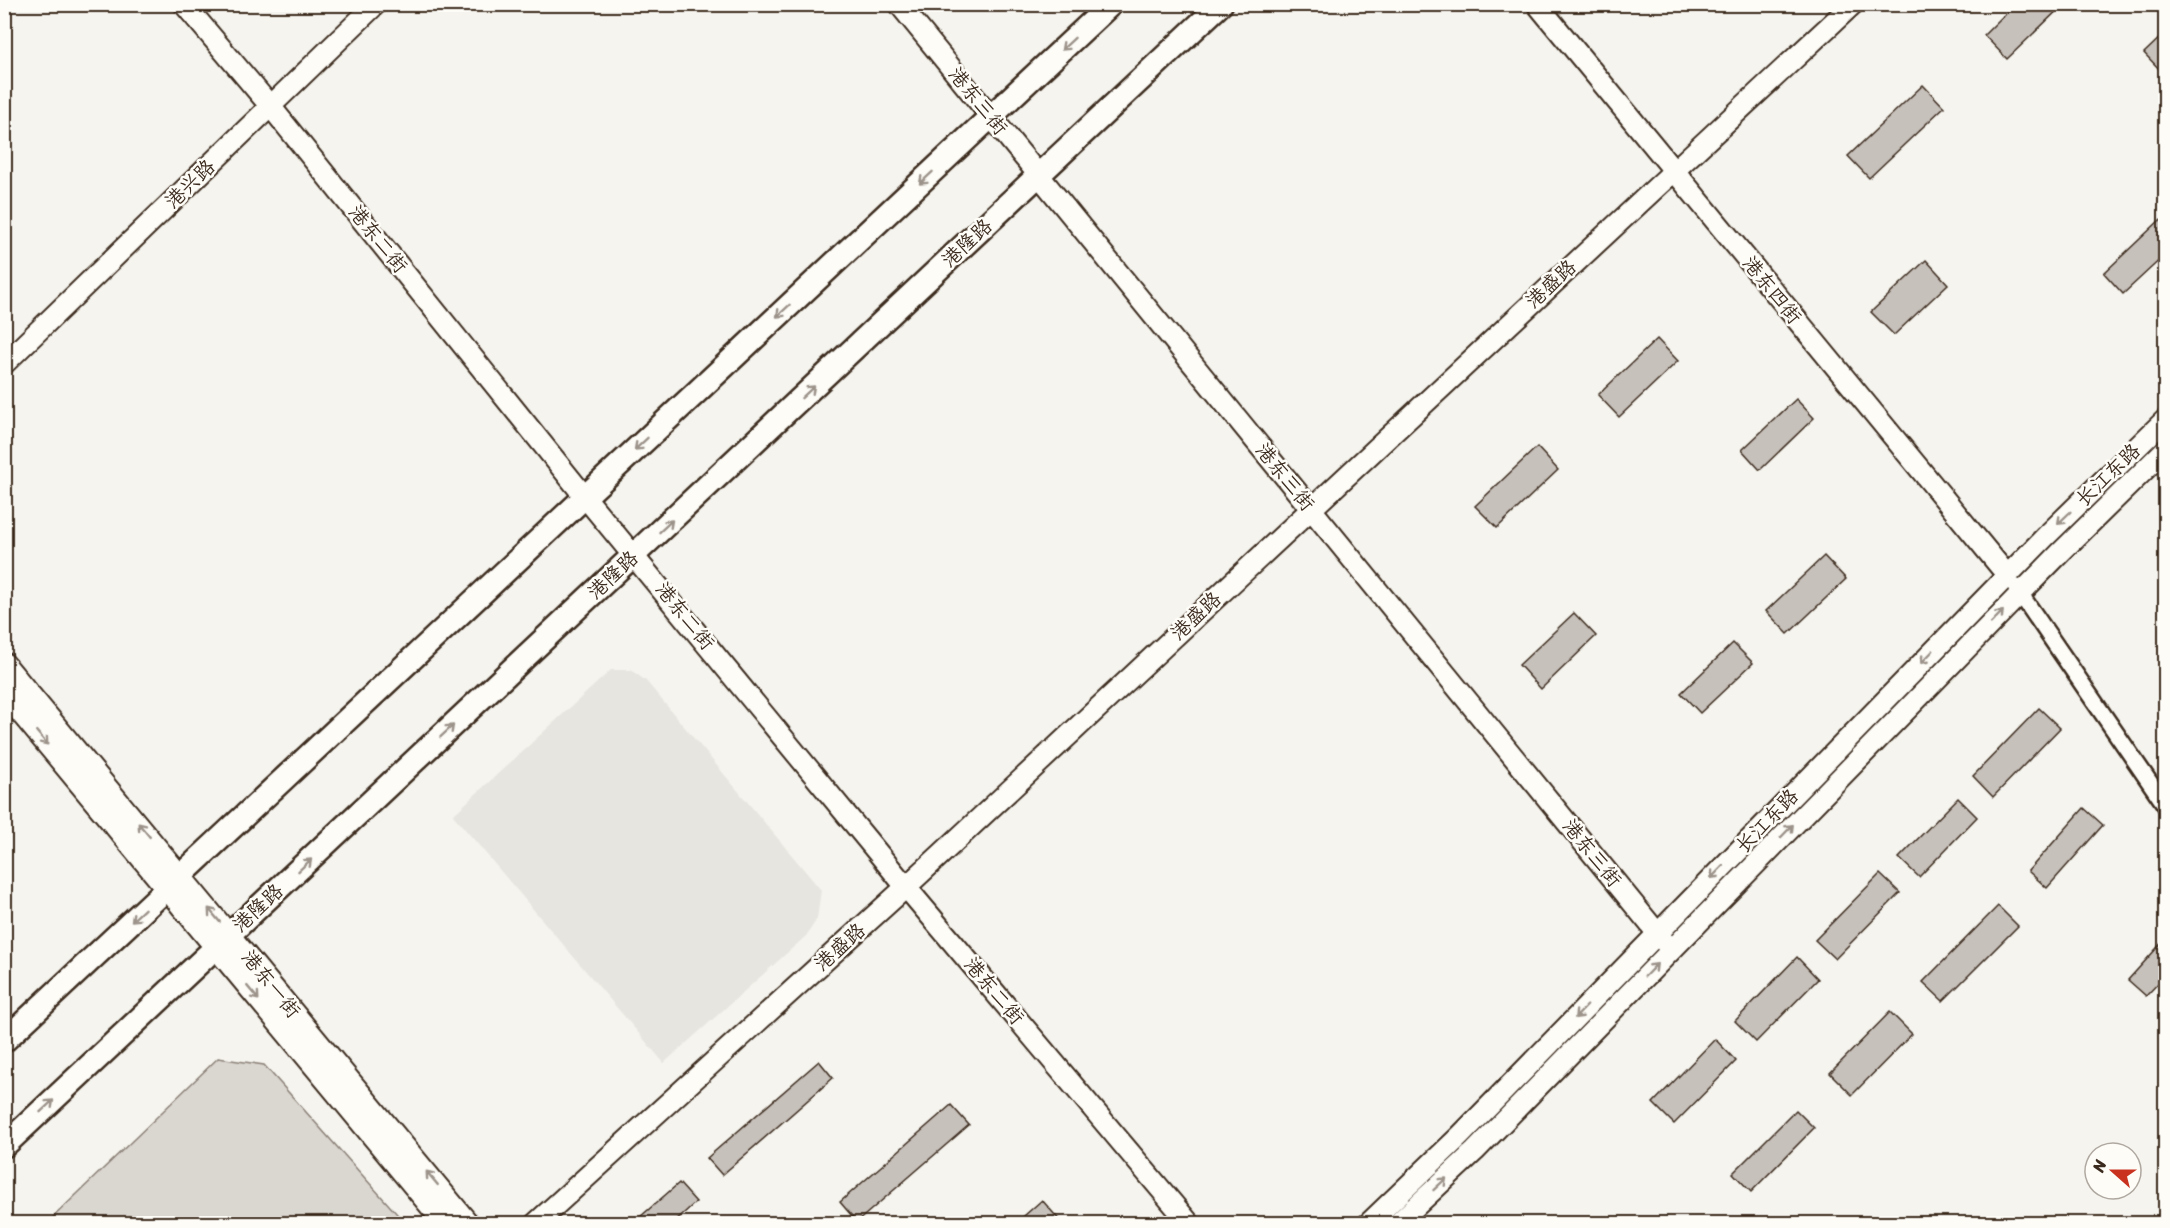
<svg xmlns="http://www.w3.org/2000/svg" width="2170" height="1228" font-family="Sriracha,'LXGW WenKai TC',sans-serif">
<rect width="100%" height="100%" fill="#f5f4ee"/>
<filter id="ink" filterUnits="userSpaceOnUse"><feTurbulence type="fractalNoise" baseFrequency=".0167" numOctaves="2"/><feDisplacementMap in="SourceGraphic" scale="12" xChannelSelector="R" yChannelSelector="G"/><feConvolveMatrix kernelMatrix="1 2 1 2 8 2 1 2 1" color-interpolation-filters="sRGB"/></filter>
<g filter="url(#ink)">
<polygon fill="#e7e5df" points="611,670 631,670 646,681 821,890 817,919 806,936 664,1063 453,815"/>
<polygon fill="#dad6d0" stroke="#8a8077" stroke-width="1.5" points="218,1058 264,1065 405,1223 47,1223"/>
<g fill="#c7c1bb" stroke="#3b2a1e" stroke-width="1.5">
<polygon points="2015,4 2064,4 2007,59 1984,35"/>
<polygon points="2166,32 2166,69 2162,72 2144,53"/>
<polygon points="1923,85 1944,107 1869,178 1848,156"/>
<polygon points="2160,220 2166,226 2166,254 2123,294 2104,273"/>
<polygon points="1926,260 1948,284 1894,335 1871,312"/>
<polygon points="1657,339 1678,361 1619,417 1598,395"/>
<polygon points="1796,399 1814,418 1760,470 1742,450"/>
<polygon points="1537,447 1558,470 1497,528 1475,506"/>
<polygon points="1824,556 1846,579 1788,634 1766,611"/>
<polygon points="1574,613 1596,636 1541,689 1519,665"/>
<polygon points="1733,643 1753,663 1700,713 1681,693"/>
<polygon points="2039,708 2060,728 1993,797 1973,776"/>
<polygon points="1958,798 1977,817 1919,877 1899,858"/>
<polygon points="2084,808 2103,825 2047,888 2028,871"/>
<polygon points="1880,874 1900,893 1835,959 1815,940"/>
<polygon points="1998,906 2018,926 1943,1001 1923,982"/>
<polygon points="2166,938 2166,975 2146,996 2128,980"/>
<polygon points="1797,957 1818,979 1756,1042 1735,1021"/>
<polygon points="1890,1012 1912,1034 1852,1095 1830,1073"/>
<polygon points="1715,1039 1736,1061 1674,1124 1653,1103"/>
<polygon points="819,1061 833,1078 722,1175 707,1158"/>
<polygon points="951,1105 969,1125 857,1222 840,1202"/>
<polygon points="1796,1110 1814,1128 1751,1192 1733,1173"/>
<polygon points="679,1183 696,1202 672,1224 632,1224"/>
<polygon points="1042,1200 1062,1223 1015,1224"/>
</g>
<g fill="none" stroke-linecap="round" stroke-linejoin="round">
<g stroke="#3b2a1e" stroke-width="20">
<polyline id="street" points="2015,586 2166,806"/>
</g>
<g stroke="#3b2a1e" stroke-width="24">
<g id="secondary">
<polyline points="184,4 271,107 585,497 906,887 1190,1224"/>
<polyline points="899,4 1671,950"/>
<polyline points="1537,4 2007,575"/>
<polyline points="4,364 376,4"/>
<polyline points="4,663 469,1224"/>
<polyline points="4,693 445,1224"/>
<polyline points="535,1224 906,887 1853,4"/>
<polyline points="1368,1224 1460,1136 2046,536 2166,419"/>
<polyline points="1397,1224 1475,1151 2061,552 2166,449"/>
</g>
</g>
<g stroke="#3b2a1e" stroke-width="27">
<g id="primary">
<polyline points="4,1041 1111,4"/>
<polyline points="4,1146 1221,4"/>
</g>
</g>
<use href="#street" stroke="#fdfcf7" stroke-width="15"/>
<use href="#secondary" stroke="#fdfcf7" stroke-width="20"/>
<use href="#primary" stroke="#fdfcf7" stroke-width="22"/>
</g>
<defs><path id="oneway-shaft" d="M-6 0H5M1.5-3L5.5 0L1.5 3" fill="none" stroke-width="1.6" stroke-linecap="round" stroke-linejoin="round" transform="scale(1.5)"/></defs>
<g stroke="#9c938a">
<use href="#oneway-shaft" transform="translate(1068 44) rotate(137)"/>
<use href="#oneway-shaft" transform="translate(926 178) rotate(137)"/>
<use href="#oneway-shaft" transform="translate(783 311) rotate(137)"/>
<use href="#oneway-shaft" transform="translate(808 392) rotate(-43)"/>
<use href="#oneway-shaft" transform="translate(641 444) rotate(137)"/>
<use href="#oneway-shaft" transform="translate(2064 518) rotate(136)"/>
<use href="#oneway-shaft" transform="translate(666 526) rotate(-43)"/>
<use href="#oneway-shaft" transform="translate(1997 617) rotate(-46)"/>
<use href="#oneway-shaft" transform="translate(1927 657) rotate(134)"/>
<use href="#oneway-shaft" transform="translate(447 731) rotate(-43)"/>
<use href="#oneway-shaft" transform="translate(42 738) rotate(50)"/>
<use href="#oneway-shaft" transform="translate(144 830) rotate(-130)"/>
<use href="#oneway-shaft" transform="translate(1787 831) rotate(-46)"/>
<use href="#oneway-shaft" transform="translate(305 865) rotate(-43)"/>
<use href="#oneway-shaft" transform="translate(1717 872) rotate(134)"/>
<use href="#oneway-shaft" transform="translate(138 915) rotate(137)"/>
<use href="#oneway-shaft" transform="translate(214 915) rotate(-130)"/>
<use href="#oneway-shaft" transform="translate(1651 970) rotate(-46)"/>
<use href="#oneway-shaft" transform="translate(253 993) rotate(50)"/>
<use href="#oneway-shaft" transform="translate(1581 1012) rotate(134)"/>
<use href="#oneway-shaft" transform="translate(47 1106) rotate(-43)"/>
<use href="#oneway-shaft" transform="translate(432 1178) rotate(-130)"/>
<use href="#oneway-shaft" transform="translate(1440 1184) rotate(-43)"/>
</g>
</g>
<g text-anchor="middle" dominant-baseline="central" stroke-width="5" stroke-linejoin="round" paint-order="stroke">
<g font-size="20" fill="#3b2a1e" stroke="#fdfcf7">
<text transform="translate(978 101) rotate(51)">港东三街</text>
<text transform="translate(190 184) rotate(-44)">港兴路</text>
<text transform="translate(378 239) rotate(51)">港东二街</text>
<text transform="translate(967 243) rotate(-43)">港隆路</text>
<text transform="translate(1551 284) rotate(-43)">港盛路</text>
<text transform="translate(1772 290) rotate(51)">港东四街</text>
<text transform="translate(2108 475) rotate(-44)">长江东路</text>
<text transform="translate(1285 477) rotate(51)">港东三街</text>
<text transform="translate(613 575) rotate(-43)">港隆路</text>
<text transform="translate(685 616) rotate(51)">港东二街</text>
<text transform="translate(1196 616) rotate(-43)">港盛路</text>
<text transform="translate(1767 821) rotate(-46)">长江东路</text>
<text transform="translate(1592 853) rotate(51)">港东三街</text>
<text transform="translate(258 908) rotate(-43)">港隆路</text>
<text transform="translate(840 947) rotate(-42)">港盛路</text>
<text transform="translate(271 984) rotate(51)">港东一街</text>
<text transform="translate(994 991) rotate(50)">港东二街</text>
</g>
</g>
<rect width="2170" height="1228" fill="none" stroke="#fdfcf7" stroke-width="24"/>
<rect x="12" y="12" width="2146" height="1204" fill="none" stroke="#3b2a1e" stroke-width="2" filter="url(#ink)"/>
<g transform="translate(2113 1171) rotate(291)"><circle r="28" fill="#fdfcf7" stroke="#afa8a0" stroke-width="1.5"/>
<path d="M0-4.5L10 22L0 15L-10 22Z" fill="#c8321e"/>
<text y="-9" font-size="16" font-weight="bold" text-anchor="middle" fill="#3b2a1e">N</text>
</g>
</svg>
